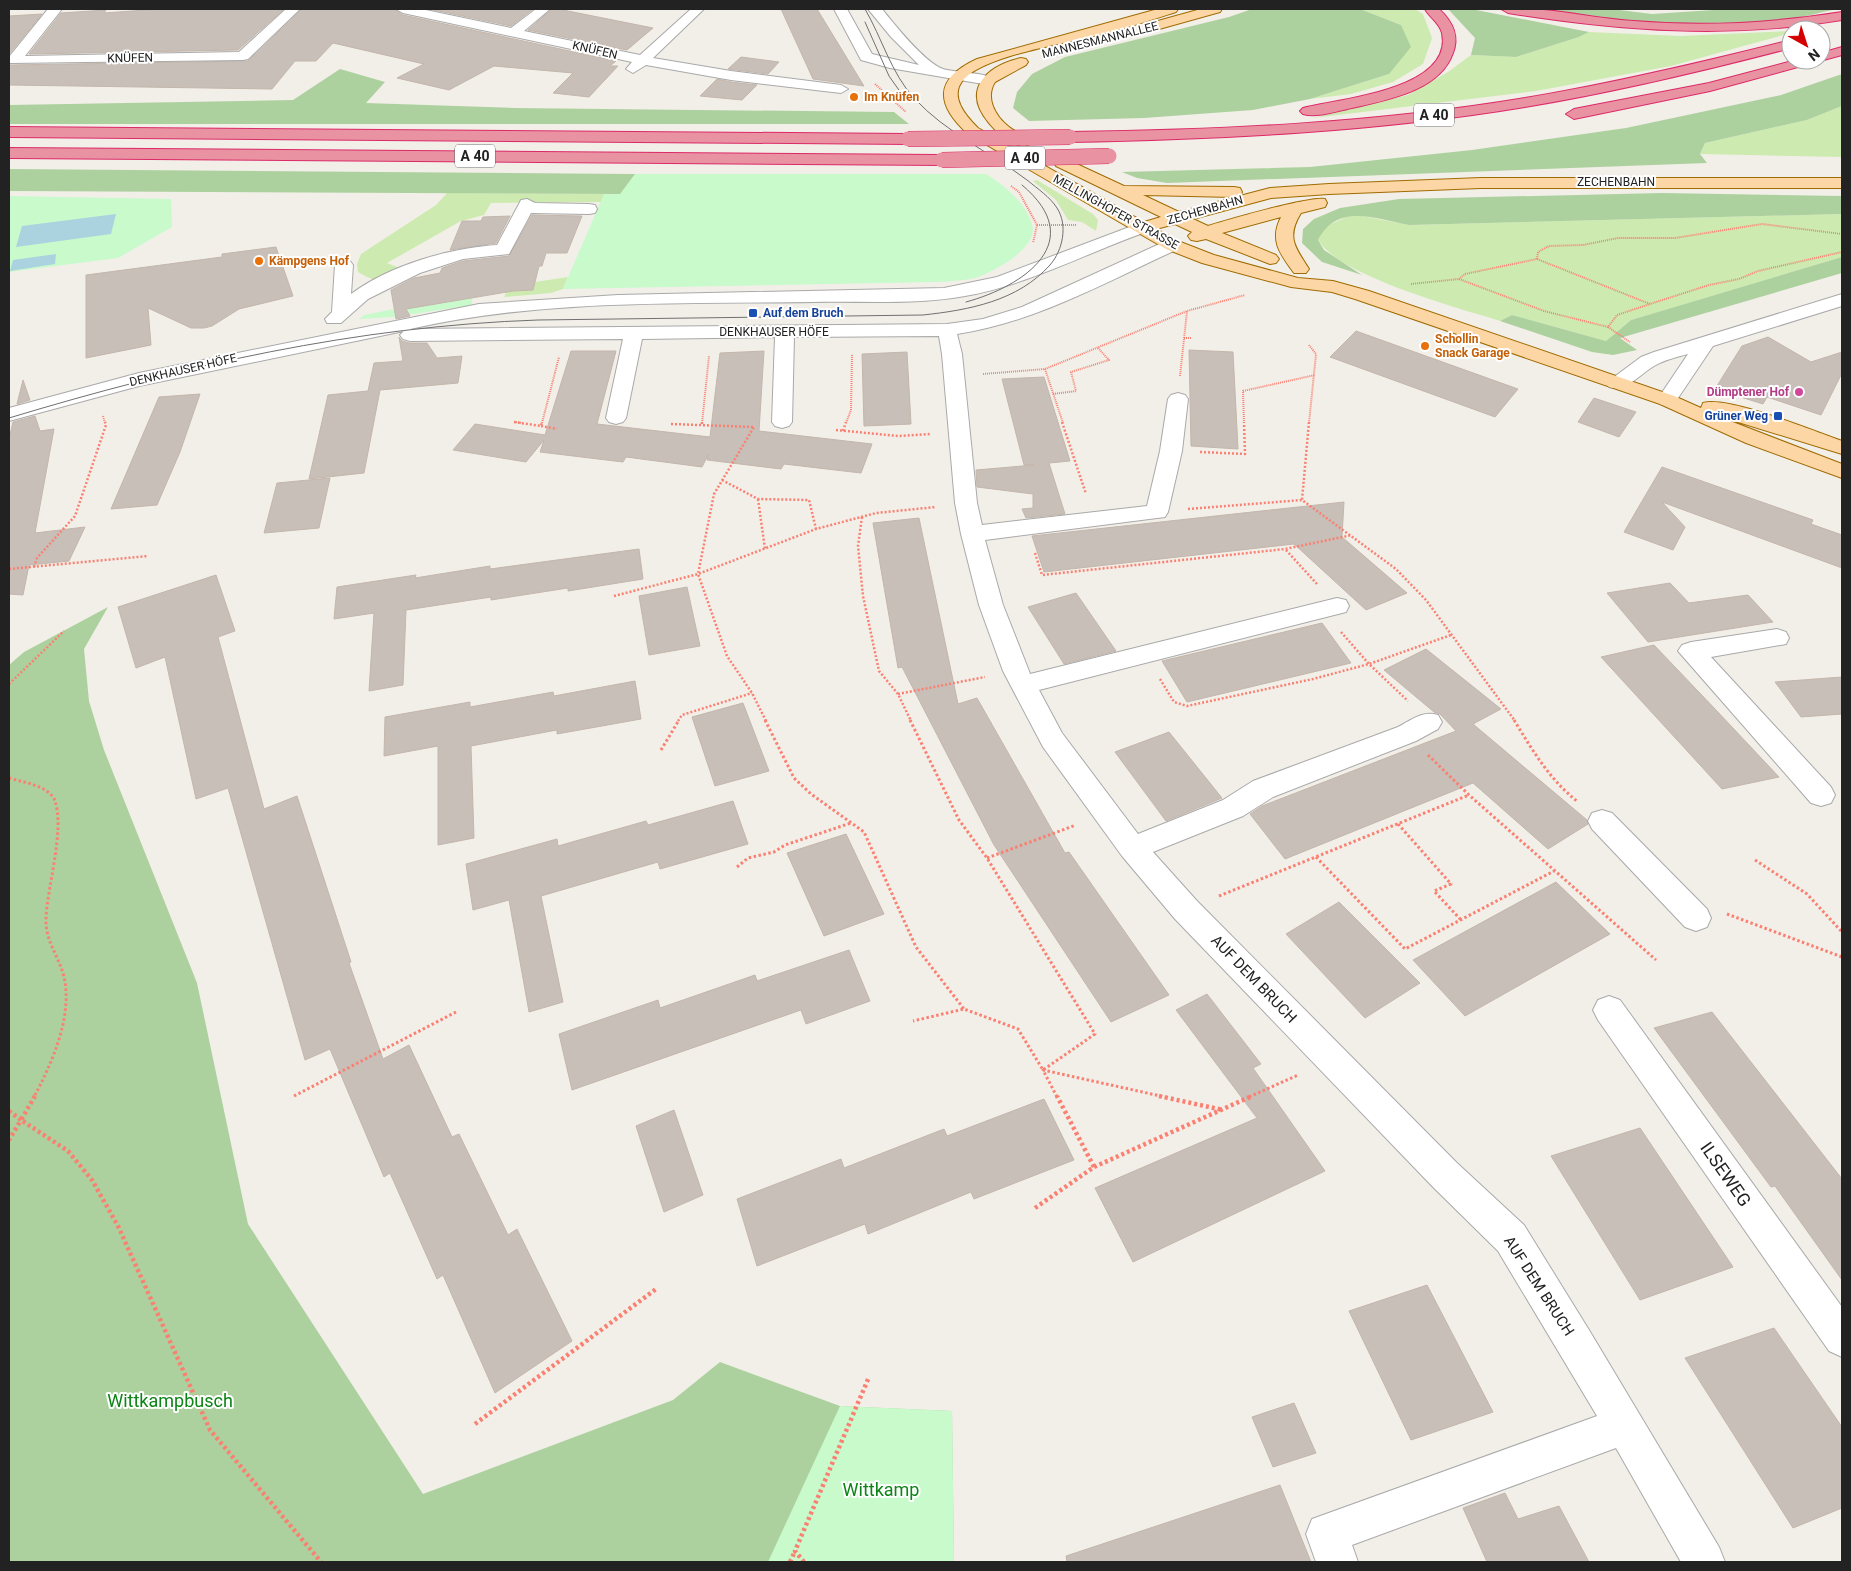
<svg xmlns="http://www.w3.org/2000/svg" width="1851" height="1571" font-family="Roboto,sans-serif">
<rect width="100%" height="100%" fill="#f2efe9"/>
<g fill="#cdebb0">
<polygon points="1360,9 1415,9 1423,14 1432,38 1423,64 1393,82 1351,94 1310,99 1389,74 1401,25"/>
<polygon points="1791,31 1791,33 1671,66 1536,91 1313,118 1408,95 1448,72 1471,55 1516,57 1579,37 1589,32 1681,36"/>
<polygon points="1842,106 1842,157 1700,154 1705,143 1807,120"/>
<polygon points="1037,180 1093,214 1098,220 1096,231 1082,222 1068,220 1056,200 1033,181"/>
<polygon points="447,193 604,194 601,202 491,203 484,215 461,221 387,263 402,269 380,282 367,277 358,272 357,264 361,254 436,205"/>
<path d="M1352 214 1409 225 1842 214V257L1631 320 1606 341 1512 315 1500 321C1456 307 1341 277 1318 240L1325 227Z"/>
<polygon points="568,277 563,289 551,293 504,297 507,291 533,290 535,282"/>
</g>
<g fill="#add19e">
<polygon points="1252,9 1360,9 1401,25 1411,47 1389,74 1310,99 1253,110 1144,118 1029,121 1013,108 1017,92 1032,74 1065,57 1229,17"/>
<polygon points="1448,9 1471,9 1589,32 1579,37 1516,57 1471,55 1475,38"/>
<path d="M1533 9H1611L1652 14 1729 9H1838C1821 12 1805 17 1789 19 1709 30 1612 24 1533 9Z"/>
<polygon points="340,69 385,82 366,103 514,108 894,112 909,124 9,124 9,105 293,100"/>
<polygon points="1842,74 1842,106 1807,120 1705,143 1700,154 1707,163 1167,183 1137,178 1122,172 1310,167 1472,150 1626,128 1781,95"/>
<polygon points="9,169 635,174 986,174 620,194 9,191"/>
<path d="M1662 193 1842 196V214L1409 225C1375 219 1338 202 1318 240L1324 250 1362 275 1322 262 1302 243 1303 229 1314 219 1340 208 1399 199Z"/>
<polygon points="1842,257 1842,273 1620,338 1637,350 1613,355 1592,352 1500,321 1512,315 1606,341 1631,320"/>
<polygon points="108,607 84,649 89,701 104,750 197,983 248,1224 423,1494 673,1400 720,1362 840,1406 952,1411 954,1562 9,1562 9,665 24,652"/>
</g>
<g fill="#c8facc">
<path d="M635 174H986C1005 186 1025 202 1032 224 1040 248 993 272 975 278 963 281 949 281 937 282L563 289 604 194H620Z"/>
<polygon points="9,196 171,199 172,227 118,258 9,272"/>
<polygon points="472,298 472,305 394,317 359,319 364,315 394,309"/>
<polygon points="840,1406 952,1411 954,1562 768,1562"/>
</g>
<g fill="#aad3df">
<polygon points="116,214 111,234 16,247 22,226"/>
<polygon points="56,254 55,264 10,271 13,260"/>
</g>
<g fill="#c7bfb8" stroke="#c4b6ab">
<polygon points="160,9 284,9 238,50 29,54 61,13 106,10 104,13"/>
<polygon points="302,9 394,9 403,15 616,61 610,66 618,66 589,97 553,93 573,73 494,66 449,90 397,78 424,64 333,43 316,61 295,61 272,89 9,85 9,65 248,61"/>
<polygon points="429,9 533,9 511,26"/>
<polygon points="552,9 558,9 653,28 627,50 528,30"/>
<polygon points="781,9 817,9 864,86 813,79"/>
<polygon points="42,14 9,54 9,16"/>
<polygon points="741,57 779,62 768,74 728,69"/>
<polygon points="717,79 731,82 757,85 742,100 700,96"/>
<polygon points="532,215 582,216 567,253 546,253 542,266 539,266 533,290 513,291 406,309 410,316 396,319 391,290 414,278 440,273 442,268 463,261 509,256"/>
<polygon points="510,216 496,243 450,250 462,221 481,221 483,217"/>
<polygon points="276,247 293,296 239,309 212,326 204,328 191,328 148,308 151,345 86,358 86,275 222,257 222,254"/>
<polygon points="1356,331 1409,350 1518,389 1495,417 1330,357"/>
<polygon points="399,337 402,341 409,343 427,343 437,358 462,356 458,383 380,390 364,473 309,479 328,395 368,391 374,363 403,361"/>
<polygon points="1768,337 1811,362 1842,352 1842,373 1821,415 1767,397 1763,404 1715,389 1742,346"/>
<polygon points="1189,350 1233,352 1238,449 1191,446"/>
<polygon points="571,351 616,351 597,424 710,437 720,353 764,351 759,431 872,444 861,473 784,464 781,469 707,460 708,455 702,467 626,457 623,462 540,452 544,440 526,462 453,450 475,424 545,435"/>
<polygon points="907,352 911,424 864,426 862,354"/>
<polygon points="1044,377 1070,461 1049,463 1065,514 1026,518 1022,509 1033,508 1033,494 977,487 976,470 1034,465 1024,465 1002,379"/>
<polygon points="23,380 30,400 17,404"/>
<polygon points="200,394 180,452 157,505 111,509 159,397"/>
<polygon points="1594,398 1636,412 1619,437 1578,422"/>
<polygon points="35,416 40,431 54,429 35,533 85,527 69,561 29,565 23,595 9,594 9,439 13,422"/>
<polygon points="1662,467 1813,520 1811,524 1842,535 1842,568 1662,502 1685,527 1673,550 1624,532"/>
<polygon points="330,478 319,528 264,533 277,483"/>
<polygon points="1344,502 1342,537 1407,593 1366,610 1294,544 1044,572 1032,536"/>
<polygon points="919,518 958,704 977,698 1065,853 1069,852 1169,995 1111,1022 994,845 902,667 898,668 873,523"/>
<polygon points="639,549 643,579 568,591 568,588 491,600 491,597 406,610 403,685 369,691 374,613 334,619 337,587 416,575 415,578 490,566 490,569"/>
<polygon points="216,575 235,631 218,637 264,809 297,796 351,962 349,963 383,1059 409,1045 452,1137 459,1134 508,1235 517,1229 572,1341 495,1393 443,1275 437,1279 390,1173 384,1177 330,1049 305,1060 228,788 196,799 165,657 136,668 118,607"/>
<polygon points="1670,583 1689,603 1748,595 1773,622 1648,642 1607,593"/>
<polygon points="687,587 700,646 649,655 639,596"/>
<polygon points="1076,593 1116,651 1064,664 1028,607"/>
<polygon points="1322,623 1351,663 1187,702 1162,661"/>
<polygon points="1654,645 1716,710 1779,777 1722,789 1601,657"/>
<polygon points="1426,649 1501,709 1473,724 1587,820 1588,824 1548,849 1473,783 1285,859 1250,814 1262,806 1456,731 1440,714 1434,712 1384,670"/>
<polygon points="1842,677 1842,714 1801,717 1775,682"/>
<polygon points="635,681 641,719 557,734 557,730 471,746 474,838 438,845 438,746 384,756 385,717 470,702 470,707 553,692 554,696"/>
<polygon points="743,703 769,771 715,786 692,717"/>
<polygon points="1169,732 1222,798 1166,821 1115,752"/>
<polygon points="733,801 748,844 660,869 658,862 541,896 563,1002 529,1012 509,900 473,910 466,864 557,839 558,846 646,821 648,825"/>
<polygon points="846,834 884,914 824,936 787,853"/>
<polygon points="1556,882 1610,934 1465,1016 1413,960"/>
<polygon points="1339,902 1420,983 1365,1018 1286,934"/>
<polygon points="849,950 870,1001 806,1024 801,1010 572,1090 559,1034 658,1000 660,1008 755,975 757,981"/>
<polygon points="1207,994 1261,1064 1253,1068 1325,1171 1133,1262 1095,1188 1257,1118 1176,1010"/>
<polygon points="1712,1012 1842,1179 1842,1280 1775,1186 1771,1187 1654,1028"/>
<polygon points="1044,1099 1074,1160 974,1199 971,1192 868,1234 865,1224 757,1266 737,1199 841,1159 844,1168 944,1129 947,1136"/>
<polygon points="674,1110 703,1195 664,1212 636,1126"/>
<polygon points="1640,1128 1733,1267 1640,1300 1551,1156"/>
<polygon points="1427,1285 1493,1412 1411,1440 1349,1311"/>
<polygon points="1774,1328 1842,1427 1842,1508 1793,1528 1685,1358"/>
<polygon points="1294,1403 1316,1453 1273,1467 1252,1417"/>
<polygon points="1280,1485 1311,1562 1067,1562 1066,1556"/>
<polygon points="1505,1493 1518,1519 1559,1506 1589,1562 1487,1562 1463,1508"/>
</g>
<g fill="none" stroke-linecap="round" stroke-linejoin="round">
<g stroke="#a9a9a9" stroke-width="2">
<g id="minor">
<polygon points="48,9 62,9 25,56 239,52 286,9 300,9 248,59 243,60 9,63 9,57"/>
<polygon points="396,9 421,9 511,28 536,9 550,9 524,31 640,55 691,9 704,9 653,58 731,71 841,85 848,89 841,93 731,80 646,65 633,73 626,69 632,62 403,13"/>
<path d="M834 9H847L872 54 919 65 891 37 868 9H882C894 24 925 63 943 69 955 73 990 72 996 81L989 85 890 68 861 60Z"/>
<path d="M527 199 535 203 589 204 595 205 597 209 595 213 589 214 531 213 509 254 463 259 420 273 368 299 341 323H327L325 319 332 312 335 265 338 261H350L353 265 351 294C390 265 450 248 497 245L519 204 521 200Z"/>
<path d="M1140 223 1146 224 1149 228 1146 232C1086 253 1028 285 965 296 915 305 864 301 813 302 680 304 541 299 410 329L947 324 983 319 1022 307 1166 241H1178L1181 245 1178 249C1106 282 1036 322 957 334L962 354 977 503 982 525 1147 506 1160 451 1168 399 1171 395 1178 393 1185 395 1188 399 1182 451 1168 512 1165 517 985 540 1003 605 1029 671 1030 674 1337 598 1346 600 1349 606 1346 612 1039 690 1062 733 1138 834 1223 800 1253 781 1398 727C1411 720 1423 710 1438 715L1442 722 1438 729 1416 741 1273 797 1243 816 1153 852 1197 901 1457 1163 1524 1225 1589 1330 1719 1547 1725 1562H1681L1616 1448 1352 1545 1358 1562H1316L1306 1534 1312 1519 1597 1416 1498 1251 1433 1187 1175 919 1122 856 1043 747 1003 671 979 605 961 534 955 503 942 354 939 336 794 337 792 422 789 426 782 428 775 426 772 422 775 337 642 339 626 418 623 422 616 424 609 422 606 418 623 339 410 341 403 339 400 335 404 331 139 386 9 421V408L139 373 479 304 618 295 944 288 997 277Z"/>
<path d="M1842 294V306L1713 346 1674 404 1667 406 1660 404 1657 400 1688 354C1677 357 1664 360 1654 366 1640 374 1627 392 1609 387L1606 383 1641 357 1654 352Z"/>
<polygon points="1777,629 1786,632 1789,638 1786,644 1711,657 1831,787 1835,795 1831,803 1821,806 1811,803 1678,651 1682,645 1691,642"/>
<polygon points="1602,810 1612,813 1707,909 1711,918 1707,927 1696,931 1685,927 1592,829 1588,821 1592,813"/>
<polygon points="1609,996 1620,1000 1842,1307 1842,1357 1829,1351 1598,1020 1593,1010 1598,1000"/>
</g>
</g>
<g stroke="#a06b00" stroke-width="2">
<g id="major">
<path d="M1158 9H1178L1176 12C1151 20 1127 28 1102 34 1069 43 986 55 964 79 948 96 966 116 978 128L1144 222 1161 217 1056 166 1054 163 1056 160H1068L1124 186 1234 187 1240 188 1242 192 1240 196 1234 197 1143 195 1179 212 1270 188 1329 184 1481 178H1842V188H1481L1329 194 1271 198 1193 219 1208 226C1227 220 1310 196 1325 199L1327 203 1325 207 1301 213C1286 237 1295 247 1309 269L1306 273H1294C1280 254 1269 240 1281 217L1222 233 1276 255 1279 259 1276 263 1270 264 1206 239 1197 241 1191 240 1188 236 1192 232 1175 224 1156 229 1178 241 1214 255 1298 278 1333 281 1369 291 1674 396 1701 408 1703 403C1729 396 1813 431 1842 441V454L1712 414 1842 464V478L1746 443 1660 404 1355 299 1332 292 1291 287 1202 263 1166 249 968 134C935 104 934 79 977 59Z"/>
<polygon points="1201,9 1222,9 1220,12 1152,31 1145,27 1147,24"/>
<path d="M1021 58 1026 59 1028 62 1026 65 995 82C985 98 995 116 1009 127 1016 133 1027 134 1032 142L1024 147C1010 143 998 134 989 123 961 90 986 66 1021 58Z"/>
</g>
</g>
<g stroke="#dc2a67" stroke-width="2">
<g id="highway">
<path d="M1425 9H1439C1452 21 1460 35 1453 53 1440 91 1387 100 1352 108 1338 111 1317 118 1303 114L1300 111 1303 108C1337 99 1454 90 1442 33 1439 22 1430 18 1425 9Z"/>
<path d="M1501 9C1545 6 1590 18 1634 21 1704 27 1773 23 1842 12V20C1730 39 1620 31 1508 13Z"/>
<path d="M1791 40V48C1703 71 1615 92 1525 107 1375 132 1222 139 1070 142L1062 137 1070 132C1222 130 1375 123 1525 98 1615 83 1703 62 1791 40Z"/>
<polygon points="1842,47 1842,55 1710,91 1574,119 1566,114 1574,109 1709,83 1796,60 1821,60 1821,53"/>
<polygon points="9,127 908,134 916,139 908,144 9,137"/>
<polygon points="9,148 942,155 950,160 942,165 9,158"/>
</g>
</g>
<g stroke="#fa8072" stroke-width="2" stroke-dasharray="1 1" stroke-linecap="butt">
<polyline points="875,84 906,112"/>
<polyline points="1011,186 1019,192 1037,225 1033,243"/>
<polyline points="1037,225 1076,225"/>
<polyline points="1537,259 1538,252 1549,246 1583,245 1618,238 1675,238 1762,224 1842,234"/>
<polyline points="1459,279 1544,311 1608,327 1617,315 1650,304"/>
<polyline points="1411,284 1459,279 1465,274 1537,259 1650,304 1709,285 1739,279 1758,271 1842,252"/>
<polyline points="1608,327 1630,342"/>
<polyline points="1184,338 1191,338"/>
<polyline points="1309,345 1316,354 1309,423"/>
<polyline points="1045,369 1063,423"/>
<polyline points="983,374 1045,369 1187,311 1245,295"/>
<polyline points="1180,376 1187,311"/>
<polyline points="1053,394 1076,391 1071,372 1109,360 1098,348"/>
<polyline points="103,416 105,423"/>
<polyline points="514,422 523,423"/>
<polyline points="542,423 559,357"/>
<polyline points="702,423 709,356"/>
<polyline points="846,423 851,410 852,355"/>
<polyline points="1244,423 1243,391 1315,375"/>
</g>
<g stroke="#fa8072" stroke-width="2.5" stroke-dasharray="2 2" stroke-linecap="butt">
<polyline points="514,422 541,426 542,422"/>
<polyline points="1062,422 1086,494"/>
<polyline points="1309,422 1302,500 1396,569 1426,600 1515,721"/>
<polyline points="671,424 753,427"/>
<polyline points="702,424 702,422"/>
<polyline points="541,426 557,429"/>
<polyline points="836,430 898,436 930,434"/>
<polyline points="843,431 846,422"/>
<polyline points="1200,452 1245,454 1244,422"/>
<polyline points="722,480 758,499 809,500 816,529"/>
<polyline points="758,499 765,549"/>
<polyline points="1188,509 1302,500"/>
<polyline points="862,517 858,546 863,596 879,671 898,694 911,721"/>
<polyline points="1035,553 1042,575 1285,549"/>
<polyline points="34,567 37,558 75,516 106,425 105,422"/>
<polyline points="9,569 148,556"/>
<polyline points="1317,584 1285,549 1352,535"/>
<polyline points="614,596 698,574 714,494 754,427"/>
<polyline points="1341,632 1369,664 1408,701"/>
<polyline points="1160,679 1174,702 1187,706 1313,679 1369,664 1451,635"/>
<polyline points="9,684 64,631"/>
<polyline points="898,694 985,677"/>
<polyline points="678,721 682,715 752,693"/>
<polyline points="766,721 752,693 727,656 698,574 816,529 876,513 936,507"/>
</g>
<g stroke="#fa8072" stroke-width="3" stroke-dasharray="2.5 2.5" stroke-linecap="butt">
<polyline points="765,720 794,778 811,794 864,832 916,947 964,1009"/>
<polyline points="910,720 959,820 987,858 1095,1034 1043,1070 1018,1029 964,1009 913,1021"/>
<path d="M1514 720C1533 751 1549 779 1578 802"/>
<polyline points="661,750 679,720"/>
<polyline points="1428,755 1469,795 1656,960"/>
<path d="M9 778C22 782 50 786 55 801 65 831 47 887 46 919 45 941 59 956 64 977 73 1016 52 1063 34 1097"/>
<polyline points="1398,824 1451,884 1434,891 1461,920"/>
<polyline points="1316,857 1405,949 1554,871"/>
<polyline points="987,858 1076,825"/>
<polyline points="1755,860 1807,894 1842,932"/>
<polyline points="737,867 748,858 774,852 785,845 851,823"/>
<polyline points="1219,896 1469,795"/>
<polyline points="1727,914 1842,957"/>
<polyline points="294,1096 456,1012"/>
<polyline points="1057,1097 1043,1070 1165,1097"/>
<polyline points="1249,1097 1298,1075"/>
</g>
<g stroke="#fa8072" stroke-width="4.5" stroke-dasharray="3 3" stroke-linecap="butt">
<polyline points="35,1096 21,1120 68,1151 92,1180 118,1226 210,1430 321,1562"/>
<polyline points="1159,1096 1223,1110"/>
<polyline points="9,1111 21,1120 9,1140"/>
<polyline points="1094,1167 1252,1096"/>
<polyline points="1035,1208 1094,1167 1057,1096"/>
<polyline points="475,1424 656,1289"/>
<polyline points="790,1562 795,1551"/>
<polyline points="804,1562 795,1551 869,1377"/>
</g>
<use href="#minor" fill="#fff" fill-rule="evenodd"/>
<use href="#major" fill="#fcd6a4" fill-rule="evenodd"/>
<use href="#highway" fill="#e892a2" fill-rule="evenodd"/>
<g stroke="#707070" stroke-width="1">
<polyline points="865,22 889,76 901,93"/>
<path d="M966 302C1025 286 1089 241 1022 185"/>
<path d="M9 418C181 366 358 326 538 320L923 315C969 310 1018 301 1050 265 1063 250 1068 225 1057 208 1050 197 1038 189 1027 180 990 152 946 133 914 98 891 73 882 38 865 9"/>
</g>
<g stroke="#dc2a67" stroke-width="16" stroke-linecap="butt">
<g id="highway-bridge">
<polyline points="908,139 1070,137"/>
<polyline points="942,160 1109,156"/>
</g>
</g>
<use href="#highway-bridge" stroke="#e892a2" stroke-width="15"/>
</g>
<g fill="#e8710a" stroke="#fff" stroke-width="2">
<circle cx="854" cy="97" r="5"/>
<circle cx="259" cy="261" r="5"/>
<circle cx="1425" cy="346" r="5"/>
</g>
<g fill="#1a4fb4" stroke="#fff" stroke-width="2">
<rect x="748" y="308" width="10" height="10" rx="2.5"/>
<rect x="1773" y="411" width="10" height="10" rx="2.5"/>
</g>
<circle fill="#d1479c" stroke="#fff" stroke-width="2" cx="1799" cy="392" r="5"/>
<g text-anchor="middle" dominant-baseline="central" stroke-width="4" stroke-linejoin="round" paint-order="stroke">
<g font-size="12" fill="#222" stroke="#fff">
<text transform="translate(1100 40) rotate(-14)">MANNESMANNALLEE</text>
<text transform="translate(595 50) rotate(13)">KNÜFEN</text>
<text transform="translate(130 58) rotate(-1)">KNÜFEN</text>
<text x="1616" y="182">ZECHENBAHN</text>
<text transform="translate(1205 210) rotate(-16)">ZECHENBAHN</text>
<text transform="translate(1116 212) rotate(29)">MELLINGHOFER STRASSE</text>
<text x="774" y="332">DENKHAUSER HÖFE</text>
<text transform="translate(183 370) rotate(-13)">DENKHAUSER HÖFE</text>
</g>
<g font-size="12" font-weight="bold" fill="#c56008" stroke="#fff" text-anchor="start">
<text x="864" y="97">Im Knüfen</text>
<text x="269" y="261">Kämpgens Hof</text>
<text x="1435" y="339">Schollin<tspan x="1435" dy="14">Snack Garage</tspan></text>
</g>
<g font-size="12" font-weight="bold" fill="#164399" stroke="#fff" text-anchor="start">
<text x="763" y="313">Auf dem Bruch</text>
<text x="1768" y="416" text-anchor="end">Grüner Weg</text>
</g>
<g font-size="12" font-weight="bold" fill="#b23c85" stroke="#fff" text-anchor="end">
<text x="1789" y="392">Dümptener Hof</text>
</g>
<g fill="#fff" stroke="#646464" stroke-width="1">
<rect x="1414" y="103.5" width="40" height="23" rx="4"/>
<rect x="455" y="144.5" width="40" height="23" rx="4"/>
<rect x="1005" y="146.5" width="40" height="23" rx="4"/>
</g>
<g font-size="14" font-weight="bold" fill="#222">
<text x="1434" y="115">A 40</text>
<text x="475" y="156">A 40</text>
<text x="1025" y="158">A 40</text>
</g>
<g font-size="15" fill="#222" stroke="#fff">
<text transform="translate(1254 979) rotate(46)">AUF DEM BRUCH</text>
<text transform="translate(1539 1286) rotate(57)">AUF DEM BRUCH</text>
</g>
<g font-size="18" fill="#222" stroke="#fff">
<text transform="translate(1726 1174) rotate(55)">ILSEWEG</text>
</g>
<g font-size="18" fill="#0c8416" stroke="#fff">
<text x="170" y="1400">Wittkampbusch</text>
<text x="881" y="1489">Wittkamp</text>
</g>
</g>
<rect width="1851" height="1571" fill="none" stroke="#222222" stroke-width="20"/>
<g transform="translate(1806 45) rotate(141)"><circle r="24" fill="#ffffff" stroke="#a7a7a7"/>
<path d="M0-4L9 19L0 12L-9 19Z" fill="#d40000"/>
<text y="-8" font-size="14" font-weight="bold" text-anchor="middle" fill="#222222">N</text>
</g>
</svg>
